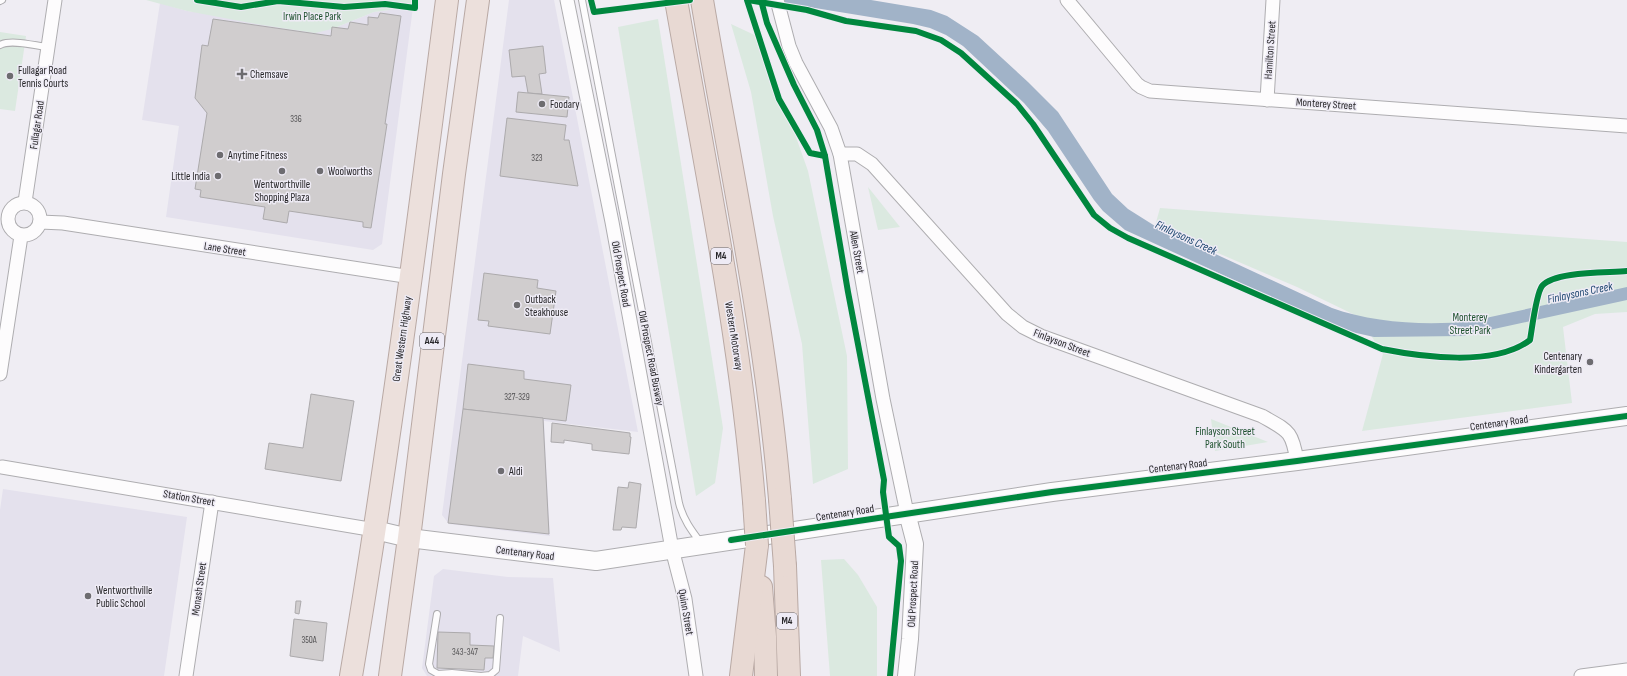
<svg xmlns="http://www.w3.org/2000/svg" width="1627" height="676" font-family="'Sofia Sans Condensed',sans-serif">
<rect width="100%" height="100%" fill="#efedf3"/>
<g fill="#e4e1ed">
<polygon points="509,0 554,0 638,432 544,421 550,536 449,524 442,515"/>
<polygon points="160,3 187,11 332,29 374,12 413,7 382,244 373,250 166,217 179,126 142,120"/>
<polygon points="3,489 187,517 164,676 0,676 0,510"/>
<polygon points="443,569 508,577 553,578 560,652 523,636 518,676 427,676 422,668 434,576"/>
</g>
<g fill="#dbe9e0">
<polygon points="146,0 414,0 413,7 374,12 332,29 315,33 256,24 187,11"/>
<polygon points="658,19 723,428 715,483 696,496 618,27"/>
<polygon points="731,24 761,38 808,171 847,356 848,469 813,484 802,344 773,216 751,92"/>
<polygon points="0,32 26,36 15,111 0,109"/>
<polygon points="868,187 900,227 878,230"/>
<polygon points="1160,208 1627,242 1627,312 1595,314 1563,327 1572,403 1362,431 1383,354 1359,317 1297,287 1155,226"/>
<polygon points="1211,419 1268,442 1215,451"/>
<polygon points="844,559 858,575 877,607 877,676 830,676 821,560"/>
</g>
<path fill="#a1b3c8" d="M766 0H871L931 10 947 16 978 36 1028 82 1058 112 1112 194 1128 209 1155 226 1332 308C1373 323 1428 326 1472 321L1627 287V300L1462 336 1374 337 1343 330 1125 230 1103 211 1094 200 1048 131 1024 103 963 46 946 35 930 28 913 24Z"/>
<g fill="#d0cdce" stroke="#acaaac">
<polygon points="380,13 401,16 385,124 387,124 371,228 363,227 363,222 289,211 287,223 263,219 265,207 200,197 201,190 195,189 207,113 195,98 202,45 208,46 213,19 331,36 332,27 348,29 350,22 368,25 368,17 378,18"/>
<polygon points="543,46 546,73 539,74 542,94 528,93 525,76 512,77 509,50"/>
<polygon points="518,92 569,97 567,117 516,112"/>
<polygon points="507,118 566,125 564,140 569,140 578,186 500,176"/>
<polygon points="484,273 538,280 537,288 556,291 550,334 488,326 489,321 478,320"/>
<polygon points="468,364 524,371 524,379 571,385 566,421 463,409"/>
<polygon points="311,394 354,401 341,481 265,469 269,443 303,448"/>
<polygon points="463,409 543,418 549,534 448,523"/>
<polygon points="552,423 630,433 630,437 631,437 629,454 592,450 592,444 564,440 564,443 551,442"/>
<polygon points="629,482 641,484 636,528 622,527 621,530 613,530 618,487 628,488"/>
<polygon points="296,601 301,601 299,614 295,613"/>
<polygon points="294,619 327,623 323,661 290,656"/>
<polygon points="438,632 470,633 470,645 494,646 493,658 485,658 484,670 437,668"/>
</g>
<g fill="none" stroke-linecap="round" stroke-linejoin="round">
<g stroke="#aeadb0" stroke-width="8">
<g id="service">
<path d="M582 0 679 503C683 519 691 530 701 543"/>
<polyline points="0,1 2,0"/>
<path d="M0 45C11 39 36 46 48 47"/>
<polyline points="437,614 429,664 431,670 438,674 452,673 481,676 490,675 496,670 500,618"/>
</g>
</g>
<g stroke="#aeadb0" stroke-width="15">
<g id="minor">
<polyline points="567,0 612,222 672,549 685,599 696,676"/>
<polyline points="777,0 789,46 796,63 831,128 840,154 883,399 907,513"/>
<polyline points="1067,0 1137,84 1141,87 1150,91 1627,126"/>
<polyline points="1267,100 1273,0"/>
<path d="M840 154H857L872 164 1007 314 1023 327 1041 336 1262 416C1288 431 1292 430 1297 461"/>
<polyline points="25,202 55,0"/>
<circle cx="24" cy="219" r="16"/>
<polyline points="40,222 63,223 411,277"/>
<polyline points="0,374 21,236"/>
<polyline points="2,467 375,530"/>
<polyline points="186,676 212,502"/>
<polyline points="1581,676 1627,670"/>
</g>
</g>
<g stroke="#aeadb0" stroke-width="18">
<polyline id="tertiary" points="906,676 910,639 915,544 907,513"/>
</g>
<g stroke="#aeadb0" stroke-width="20">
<polyline id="secondary" points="375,530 409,538 596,561 1052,492 1297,461 1627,416"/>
</g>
<g stroke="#b9a9a4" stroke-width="24">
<g id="trunk">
<path d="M351 676C389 452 418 226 447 0"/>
<polyline points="390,676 409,538 454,174 478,0"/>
</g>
</g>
<g stroke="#b9a9a4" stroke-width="24">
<g id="motorway">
<path d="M676 0C705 166 740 333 754 501"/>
<path d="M702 0C730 166 766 331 780 499"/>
<polyline points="785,566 789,676"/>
<polyline points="761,587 765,637 766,676"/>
<polyline points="741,676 757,545"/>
</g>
</g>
<use href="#service" stroke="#fdfcfd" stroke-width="6"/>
<use href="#minor" stroke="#fdfcfd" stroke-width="13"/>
<use href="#tertiary" stroke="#fdfcfd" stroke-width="16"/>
<use href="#secondary" stroke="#fdfcfd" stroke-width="18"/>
<use href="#trunk" stroke="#ece0dc" stroke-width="22"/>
<use href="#motorway" stroke="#e8d9d3" stroke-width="22"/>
<g stroke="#b9a9a4" stroke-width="24" stroke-linecap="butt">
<g id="motorway-bridge">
<polyline points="780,499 785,566"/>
<polyline points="754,501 757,545"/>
</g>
</g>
<use href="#motorway-bridge" stroke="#e8d9d3" stroke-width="22"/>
<g stroke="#eeebf5" stroke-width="8">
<g id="cycleway">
<polyline points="197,0 241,7 278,1 344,7 385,4 415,8 415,0"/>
<polyline points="591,0 594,12 690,0"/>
<polyline points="747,0 779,99 810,153 825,156"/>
<path d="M748 0 807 10 846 21 916 31 941 40 961 53 1017 104 1033 124 1094 215 1110 228 1128 238 1382 349C1422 357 1495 367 1530 340 1532 329 1536 294 1542 286 1555 271 1607 273 1627 271"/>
<polyline points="761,0 767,23 794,85 817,130 825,156 848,292 884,480 883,492 889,537 899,546 901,561 890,676"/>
<polyline points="731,540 1052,492 1297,461 1627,416"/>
</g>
</g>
<use href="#cycleway" stroke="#00873e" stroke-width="6"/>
</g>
<g fill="#6d6c70" stroke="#eeebf5" stroke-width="1.5">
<path d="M240 68h4v4h4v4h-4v4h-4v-4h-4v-4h4z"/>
<circle cx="10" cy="76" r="4"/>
<circle cx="542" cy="104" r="4"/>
<circle cx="220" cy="155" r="4"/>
<circle cx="282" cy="171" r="4"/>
<circle cx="320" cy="171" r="4"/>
<circle cx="218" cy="176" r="4"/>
<circle cx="517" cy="305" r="4"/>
<circle cx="1590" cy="362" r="4"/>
<circle cx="501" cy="471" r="4"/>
<circle cx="88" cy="596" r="4"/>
</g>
<g text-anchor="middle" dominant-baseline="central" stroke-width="3" stroke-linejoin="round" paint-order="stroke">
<g font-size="9" fill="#515052">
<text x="296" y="119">336</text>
<text x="537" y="158">323</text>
<text x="517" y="397">327-329</text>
<text x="309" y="640">350A</text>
<text x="465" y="652">343-347</text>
</g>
<g fill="#eeebf5" stroke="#636166" stroke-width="1">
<rect x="711" y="248" width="20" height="16" rx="3"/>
<rect x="420" y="333" width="24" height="16" rx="3"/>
<rect x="777" y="613" width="20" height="16" rx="3"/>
</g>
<g font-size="10" font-weight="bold" fill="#272629">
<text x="721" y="256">M4</text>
<text x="432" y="341">A44</text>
<text x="787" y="621">M4</text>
</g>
<g font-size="11" fill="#1f522f" stroke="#eeebf5">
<text x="312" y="16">Irwin Place Park</text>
<text x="1470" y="317">Monterey<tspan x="1470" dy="13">Street Park</tspan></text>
<text x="1225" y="431">Finlayson Street<tspan x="1225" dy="13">Park South</tspan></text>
</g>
<g font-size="11" fill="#272629" stroke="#eeebf5">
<text transform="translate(1270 50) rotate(-86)">Hamilton Street</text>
<text transform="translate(1326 104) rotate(4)">Monterey Street</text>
<text transform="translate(37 125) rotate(-82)">Fullagar Road</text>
<text transform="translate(225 249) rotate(9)">Lane Street</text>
<text transform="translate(857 252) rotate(80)">Allen Street</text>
<text transform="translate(621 274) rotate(80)">Old Prospect Road</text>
<text transform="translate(734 336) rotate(81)">Western Motorway</text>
<text transform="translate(402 339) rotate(-82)">Great Western Highway</text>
<text transform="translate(1062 343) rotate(21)">Finlayson Street</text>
<text transform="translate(651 358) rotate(79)">Old Prospect Road Busway</text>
<text transform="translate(1499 423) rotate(-8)">Centenary Road</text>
<text transform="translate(1178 466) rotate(-7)">Centenary Road</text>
<text transform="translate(189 498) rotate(10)">Station Street</text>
<text transform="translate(845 513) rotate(-9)">Centenary Road</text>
<text transform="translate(525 553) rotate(7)">Centenary Road</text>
<text transform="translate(199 589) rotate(-82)">Monash Street</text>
<text transform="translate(913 594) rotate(-87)">Old Prospect Road</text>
<text transform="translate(686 612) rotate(80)">Quinn Street</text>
</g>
<g font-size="11" fill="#272629" stroke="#eeebf5" text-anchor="start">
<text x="18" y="70">Fullagar Road<tspan x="18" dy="13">Tennis Courts</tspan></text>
<text x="250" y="74">Chemsave</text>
<text x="550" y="104">Foodary</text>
<text x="228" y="155">Anytime Fitness</text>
<text x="328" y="171">Woolworths</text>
<text x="210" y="176" text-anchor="end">Little India</text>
<text x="282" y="184" text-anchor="middle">Wentworthville<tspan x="282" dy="13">Shopping Plaza</tspan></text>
<text x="525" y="299">Outback<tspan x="525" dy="13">Steakhouse</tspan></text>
<text x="1582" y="356" text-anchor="end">Centenary<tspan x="1582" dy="13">Kindergarten</tspan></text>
<text x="509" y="471">Aldi</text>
<text x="96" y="590">Wentworthville<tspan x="96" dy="13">Public School</tspan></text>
</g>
<g font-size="12" font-style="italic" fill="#224a72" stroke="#eeebf5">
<text transform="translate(1186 238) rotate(25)">Finlaysons Creek</text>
<text transform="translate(1580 293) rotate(-12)">Finlaysons Creek</text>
</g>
</g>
</svg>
